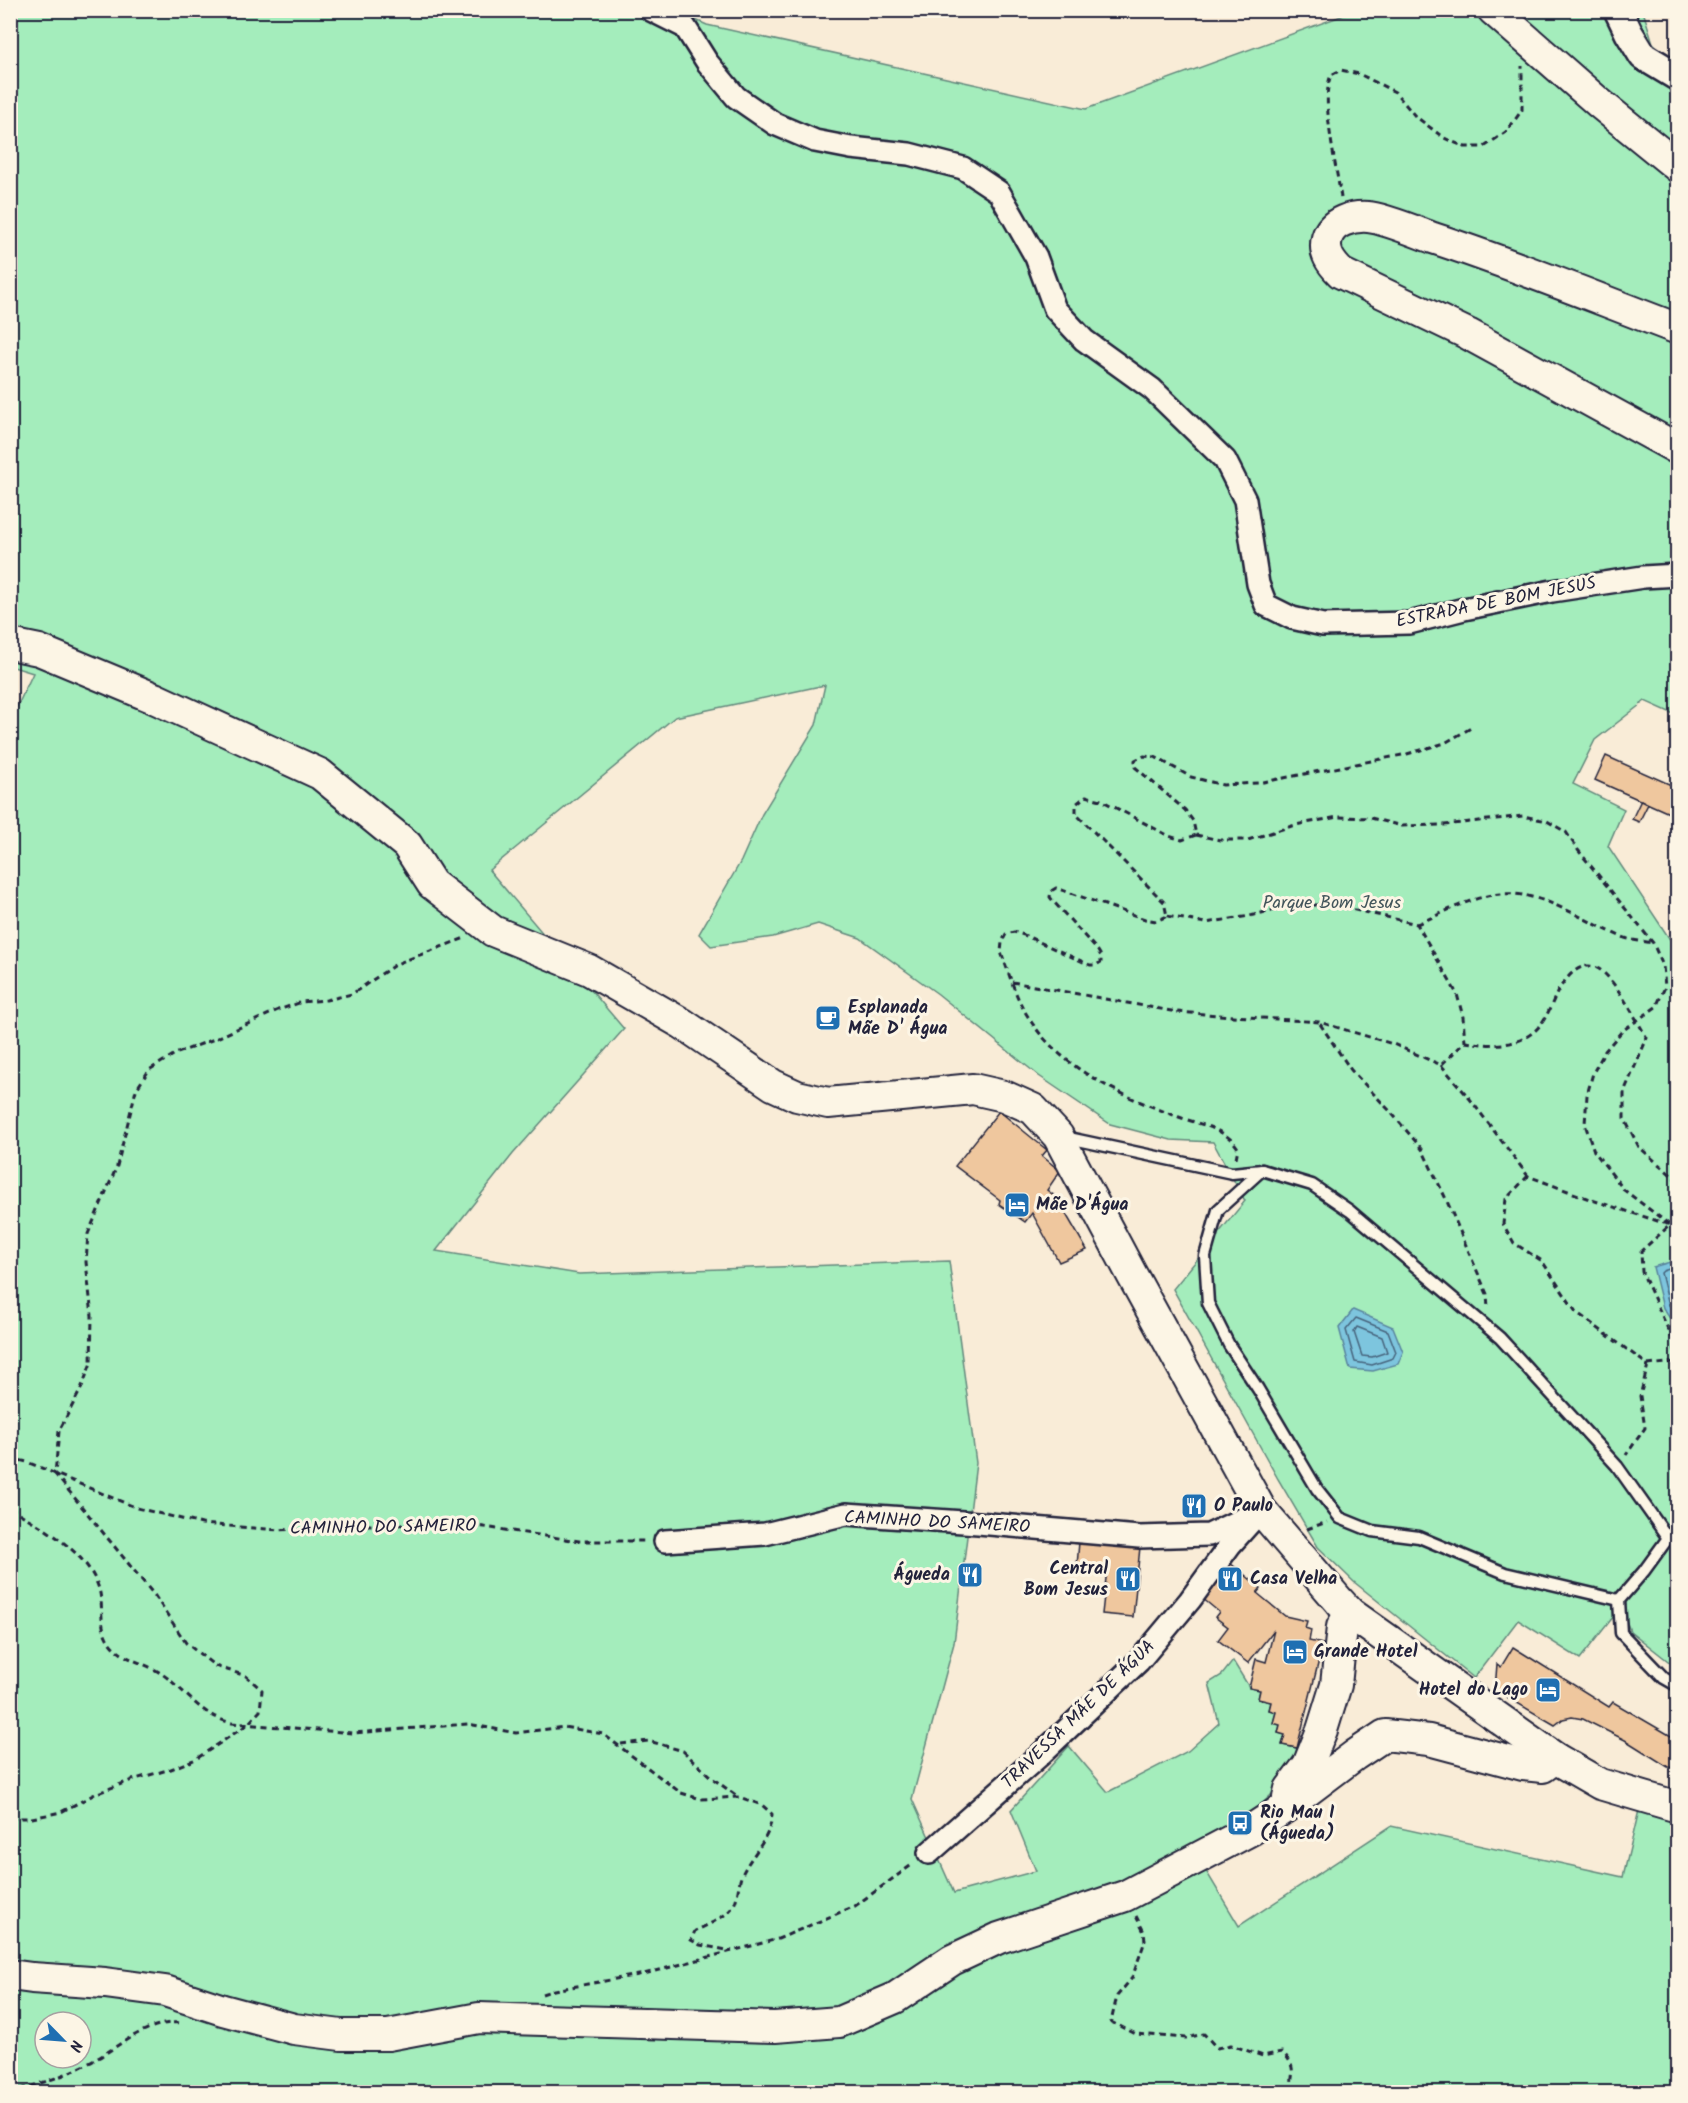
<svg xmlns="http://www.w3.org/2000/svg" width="1688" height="2103" font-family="Kalam,sans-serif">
<rect width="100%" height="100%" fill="#f9ecd7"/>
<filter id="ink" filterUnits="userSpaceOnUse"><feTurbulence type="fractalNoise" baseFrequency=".0167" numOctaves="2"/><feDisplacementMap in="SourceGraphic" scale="12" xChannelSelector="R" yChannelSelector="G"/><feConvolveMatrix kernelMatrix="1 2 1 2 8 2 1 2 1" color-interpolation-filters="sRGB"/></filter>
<g filter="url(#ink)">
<path fill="#a4edbc" stroke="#63887c" stroke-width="1.5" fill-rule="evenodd" d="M11 11H675L707 25 1086 109 1355 11H1643L1653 43 1678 67 1677 713 1676 715 1645 701 1595 740 1573 784 1624 809 1608 846 1677 950V1034L1673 1046 1678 1052 1677 1668 1630 1631 1621 1607 1580 1659 1518 1620 1474 1678 1354 1582 1318 1547 1278 1479 1173 1289 1245 1201 1213 1142 1171 1140 1110 1124 1039 1076 938 994 860 938 818 924 773 937 711 946 699 934 741 861 762 814 816 725 825 685 675 717 489 870 624 1029 513 1154 436 1251 579 1274 949 1261 976 1463 954 1643 912 1799 954 1893 1036 1871 1011 1810 1069 1746 1108 1792 1188 1751 1219 1723 1209 1683 1222 1675 1233 1661 1249 1687 1260 1690 1258 1699 1271 1702 1269 1710 1276 1712 1273 1723 1280 1725 1278 1733 1285 1735 1282 1745 1297 1748C1288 1797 1234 1825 1196 1848L1206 1871 1239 1926 1391 1826 1623 1877 1640 1806 1677 1817V2092H11L10 722 33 673 10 666ZM45 2022H81V2058H45Z"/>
<g fill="#7dc5de" stroke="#59849d" stroke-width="1.5">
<polygon points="1677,1260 1678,1260 1677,1329 1663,1308 1653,1267"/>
<polygon points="1353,1310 1393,1327 1403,1352 1398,1364 1373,1371 1350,1369 1339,1328"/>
</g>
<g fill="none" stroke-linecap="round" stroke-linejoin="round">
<g stroke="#46637c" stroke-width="1.5">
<polyline points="1678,1266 1663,1271 1661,1273 1669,1305 1678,1318"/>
<polygon points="1356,1318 1388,1331 1396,1352 1393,1358 1372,1365 1355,1362 1346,1330"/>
<polygon points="1357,1327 1382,1337 1387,1352 1372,1357 1362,1356 1354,1332"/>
</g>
</g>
<g fill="#efc79e" stroke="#22223b" stroke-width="1.5">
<polygon points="1606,756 1678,788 1678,817 1595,780"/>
<polygon points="1641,800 1648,804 1639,822 1632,819"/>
<polygon points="999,1111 1047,1150 1042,1156 1060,1171 1047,1190 1056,1197 1087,1250 1059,1262 1032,1213 1025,1222 999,1204 1000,1200 955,1166"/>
<polygon points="1079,1542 1140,1547 1133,1617 1102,1614 1107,1569 1077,1566"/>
<polygon points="1230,1563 1261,1588 1257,1593 1285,1616 1307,1621 1305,1628 1311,1630 1309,1641 1323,1644 1297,1748 1282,1745 1285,1735 1278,1733 1280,1725 1273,1723 1276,1712 1269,1710 1271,1702 1258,1699 1260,1690 1249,1688 1256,1659 1266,1662 1274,1630 1248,1663 1218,1640 1228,1627 1215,1617 1219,1612 1202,1598"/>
<polygon points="1513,1647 1609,1707 1613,1702 1678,1740 1678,1768 1668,1767 1625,1740 1583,1719 1572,1717 1563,1719 1555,1725 1495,1690 1497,1664 1501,1667"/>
</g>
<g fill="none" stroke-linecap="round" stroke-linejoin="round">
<g stroke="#22223b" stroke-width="15">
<g id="service">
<polyline points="1064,1137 1232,1173 1262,1170 1312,1185 1350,1211 1500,1338 1617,1466 1668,1538 1644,1571 1619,1600 1621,1633 1664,1678 1678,1686"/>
<polyline points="1262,1170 1218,1210 1205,1256 1208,1303 1229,1345 1258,1389 1317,1489 1340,1518 1372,1531 1419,1537 1505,1573 1619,1600"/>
</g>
</g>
<g stroke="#22223b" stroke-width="26">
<g id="minor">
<polyline points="651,10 685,27 707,62 736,97 775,124 815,141 851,148 909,154 963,168 999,192 1036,257 1055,309 1084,340 1152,389 1225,460 1245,500 1258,584 1266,605 1292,618 1323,625 1409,623 1464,609 1552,591 1643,577 1678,575"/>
<polyline points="665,1541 765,1534 846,1514 978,1523 1139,1537 1209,1535 1261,1510"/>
<polyline points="929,1853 1039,1756 1139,1661 1190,1600 1230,1545 1255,1517"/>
</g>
</g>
<g stroke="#22223b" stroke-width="32">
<polyline id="tertiary" points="1618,10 1629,33 1643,56 1678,77"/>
</g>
<g stroke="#22223b" stroke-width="34">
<g id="secondary">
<polyline points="1493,10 1598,102 1678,167"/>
<path d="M1678 329C1596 298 1516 265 1433 238 1417 232 1383 218 1368 217 1352 216 1332 221 1327 238 1323 253 1331 263 1341 273L1468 334 1678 449"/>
<polyline points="10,644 39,650 154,698 320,774 407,845 432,884 493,931 589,970 683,1024 773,1085 797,1096 828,1103 973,1089 1004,1096 1033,1109 1058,1136 1132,1275 1261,1510 1339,1601 1350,1613 1555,1758 1600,1784 1678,1807"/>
<polyline points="1288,1797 1290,1789 1308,1765 1322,1730 1336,1685 1342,1627 1350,1613"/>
<polyline points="10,1975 32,1978 105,1983 165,1991 223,2010 294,2029 341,2035 388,2035 479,2018 775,2027 839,2022 895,1998 952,1960 999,1938 1125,1896 1190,1862 1251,1830 1286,1807 1355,1755 1385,1735 1429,1740 1523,1765 1543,1767 1555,1758"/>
</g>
</g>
<g stroke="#22223b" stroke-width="3" stroke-dasharray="6 4.5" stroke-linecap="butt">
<path d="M1341 198C1337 169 1320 100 1331 75L1341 70 1359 74 1395 92 1415 116 1444 138 1465 147H1484L1507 131 1522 110V66"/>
<polyline points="1196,835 1220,840 1248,840 1295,825 1338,817 1371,818 1402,826 1444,825 1523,816 1547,821 1566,832 1578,850 1653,943 1663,966 1665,987 1656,1007 1622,1031 1605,1051 1593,1073 1587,1095 1585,1124 1594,1151 1624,1190 1670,1225 1641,1251 1642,1272 1673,1340 1678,1366"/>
<path d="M1417 924C1444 913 1470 897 1500 894 1543 890 1586 923 1625 938 1633 941 1644 941 1652 943"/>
<polyline points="1012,982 1177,1012 1319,1022 1393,1044 1441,1065 1465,1042 1463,1017 1457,994 1417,924 1333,905 1292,905 1250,916 1205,923 1167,916"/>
<polyline points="1320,1024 1351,1070 1389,1110 1422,1149 1446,1199 1487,1294 1488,1308"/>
<path d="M1465 1042C1487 1045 1513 1048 1532 1033 1546 1023 1550 1006 1558 991 1566 978 1579 960 1597 968 1613 975 1638 1023 1647 1038L1624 1092V1118L1639 1147 1678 1181"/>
<polyline points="1441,1065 1470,1099 1528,1176 1592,1200 1670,1225 1678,1239"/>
<path d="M1236 1158 1238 1148C1225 1128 1201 1125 1179 1117 1122 1096 1059 1069 1027 1015 1015 996 1009 973 1001 952L1002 942 1006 934 1014 932 1024 935 1090 965H1096L1101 962V956L1098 951 1053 901 1050 897 1051 891 1056 888 1145 919 1156 921 1167 916 1164 902 1076 814V804L1086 796 1101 800 1169 836 1182 840 1196 835 1193 821 1185 810 1135 767V760L1144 756 1155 757 1191 777 1223 785 1258 783 1407 754 1445 743 1471 728"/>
<polyline points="1528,1176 1506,1199 1503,1224 1514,1243 1542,1261 1576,1312 1648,1365 1640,1396 1645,1428 1626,1455"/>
<polyline points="1648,1365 1676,1362"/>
<polyline points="10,1458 27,1462 137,1508 202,1524 279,1530 367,1525 464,1524 579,1541 645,1541"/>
<path d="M10 1508C42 1527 85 1550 98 1586 104 1602 99 1621 106 1636 116 1659 143 1661 162 1674 188 1692 199 1715 232 1723L353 1733 468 1724 516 1733 564 1727 603 1734 681 1793 701 1799 739 1797 762 1805 772 1814C770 1842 751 1853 741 1877 738 1886 738 1897 734 1905 727 1917 707 1925 695 1931L691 1940 700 1945 732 1951"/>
<polyline points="1307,1529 1327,1522"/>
<polyline points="621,1744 649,1741 683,1751 712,1778 737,1796"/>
<polyline points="10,1818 32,1818 61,1812 95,1794 132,1780 171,1769 196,1759 247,1725 260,1711 262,1690 246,1676 215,1666 186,1643 155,1596 55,1474 59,1431 81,1389 91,1363 92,1316 86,1262 88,1234 117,1166 136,1090 149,1070 175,1054 217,1038 278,1010 302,1002 326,1000 352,994 396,964 465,938"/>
<path d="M1136 1916 1144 1932 1145 1941 1132 1978 1117 1996 1111 2022 1136 2034 1186 2038 1204 2034 1217 2048 1231 2045 1263 2056 1282 2052C1297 2066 1292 2074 1290 2092"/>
<polyline points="542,1994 554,1990 644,1974 778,1939 855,1906 913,1864"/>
<path d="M10 2092C37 2085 65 2076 89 2063 118 2048 146 2020 181 2023"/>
</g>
<use href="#service" stroke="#fcf5e5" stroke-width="10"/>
<use href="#minor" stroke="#fcf5e5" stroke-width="21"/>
<use href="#tertiary" stroke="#fcf5e5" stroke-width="27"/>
<use href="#secondary" stroke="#fcf5e5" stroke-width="30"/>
</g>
</g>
<defs>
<g id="cafe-square" transform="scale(1.35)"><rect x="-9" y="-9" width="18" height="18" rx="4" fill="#1f6fb2" stroke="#fcf5e5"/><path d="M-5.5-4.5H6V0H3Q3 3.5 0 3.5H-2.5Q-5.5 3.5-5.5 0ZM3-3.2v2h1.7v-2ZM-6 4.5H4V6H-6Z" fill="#fff"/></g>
<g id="hotel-square" transform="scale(1.35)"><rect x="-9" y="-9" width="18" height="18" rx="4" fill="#1f6fb2" stroke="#fcf5e5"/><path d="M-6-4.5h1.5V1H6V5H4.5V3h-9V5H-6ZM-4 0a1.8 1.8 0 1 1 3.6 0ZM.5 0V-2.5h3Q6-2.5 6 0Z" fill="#fff"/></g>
<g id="restaurant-square" transform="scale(1.35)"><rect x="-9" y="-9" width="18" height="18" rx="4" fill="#1f6fb2" stroke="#fcf5e5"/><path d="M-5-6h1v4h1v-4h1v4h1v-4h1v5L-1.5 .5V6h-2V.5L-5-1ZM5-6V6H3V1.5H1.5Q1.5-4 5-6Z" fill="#fff"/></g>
<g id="bus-square" transform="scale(1.35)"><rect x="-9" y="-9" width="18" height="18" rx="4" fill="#1f6fb2" stroke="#fcf5e5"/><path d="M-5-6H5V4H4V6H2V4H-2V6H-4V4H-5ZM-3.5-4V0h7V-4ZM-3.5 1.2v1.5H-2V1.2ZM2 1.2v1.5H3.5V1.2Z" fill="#fff"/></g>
</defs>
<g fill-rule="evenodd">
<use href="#cafe-square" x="828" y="1018"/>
<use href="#hotel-square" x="1017" y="1205"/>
<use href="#restaurant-square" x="1194" y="1506"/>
<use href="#restaurant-square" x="970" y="1575"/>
<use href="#restaurant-square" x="1128" y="1579"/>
<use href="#restaurant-square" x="1230" y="1579"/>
<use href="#hotel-square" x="1295" y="1652"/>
<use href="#hotel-square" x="1548" y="1690"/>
<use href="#bus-square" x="1240" y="1823"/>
</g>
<g text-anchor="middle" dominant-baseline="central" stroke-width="6" stroke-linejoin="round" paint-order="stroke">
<g font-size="18" fill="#22223b" stroke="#fcf5e5">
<text transform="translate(1496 603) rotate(-11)">ESTRADA DE BOM JESUS</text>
<text transform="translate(937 1523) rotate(3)">CAMINHO DO SAMEIRO</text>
<text transform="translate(383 1528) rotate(-1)">CAMINHO DO SAMEIRO</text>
<text transform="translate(1079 1715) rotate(-44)">TRAVESSA MÃE DE ÁGUA</text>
</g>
<g font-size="18" fill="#42555b" stroke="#fcf5e5">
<text x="1332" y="903">Parque Bom Jesus</text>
</g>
<g font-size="18" font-weight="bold" fill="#22223b" stroke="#fcf5e5" text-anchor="start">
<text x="848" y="1008">Esplanada<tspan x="848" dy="21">Mãe D' Água</tspan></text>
<text x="1036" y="1205">Mãe D'Água</text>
<text x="1214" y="1506">O Paulo</text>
<text x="1108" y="1569" text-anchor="end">Central<tspan x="1108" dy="21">Bom Jesus</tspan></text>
<text x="950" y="1575" text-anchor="end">Águeda</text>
<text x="1250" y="1579">Casa Velha</text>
<text x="1314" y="1652">Grande Hotel</text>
<text x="1528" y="1690" text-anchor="end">Hotel do Lago</text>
<text x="1260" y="1813">Rio Mau I<tspan x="1260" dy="21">(Águeda)</tspan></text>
</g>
</g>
<rect width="1688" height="2103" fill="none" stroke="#fcf5e5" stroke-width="36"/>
<rect x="18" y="18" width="1652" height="2067" fill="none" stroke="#22223b" stroke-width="2" filter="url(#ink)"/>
<g transform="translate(63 2040) rotate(115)"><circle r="28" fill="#fcf5e5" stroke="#a5a1a1" stroke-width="1.5"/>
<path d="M0-4.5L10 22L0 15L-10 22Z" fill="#1f6fb2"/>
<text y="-9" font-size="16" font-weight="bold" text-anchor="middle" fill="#22223b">N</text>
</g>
</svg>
